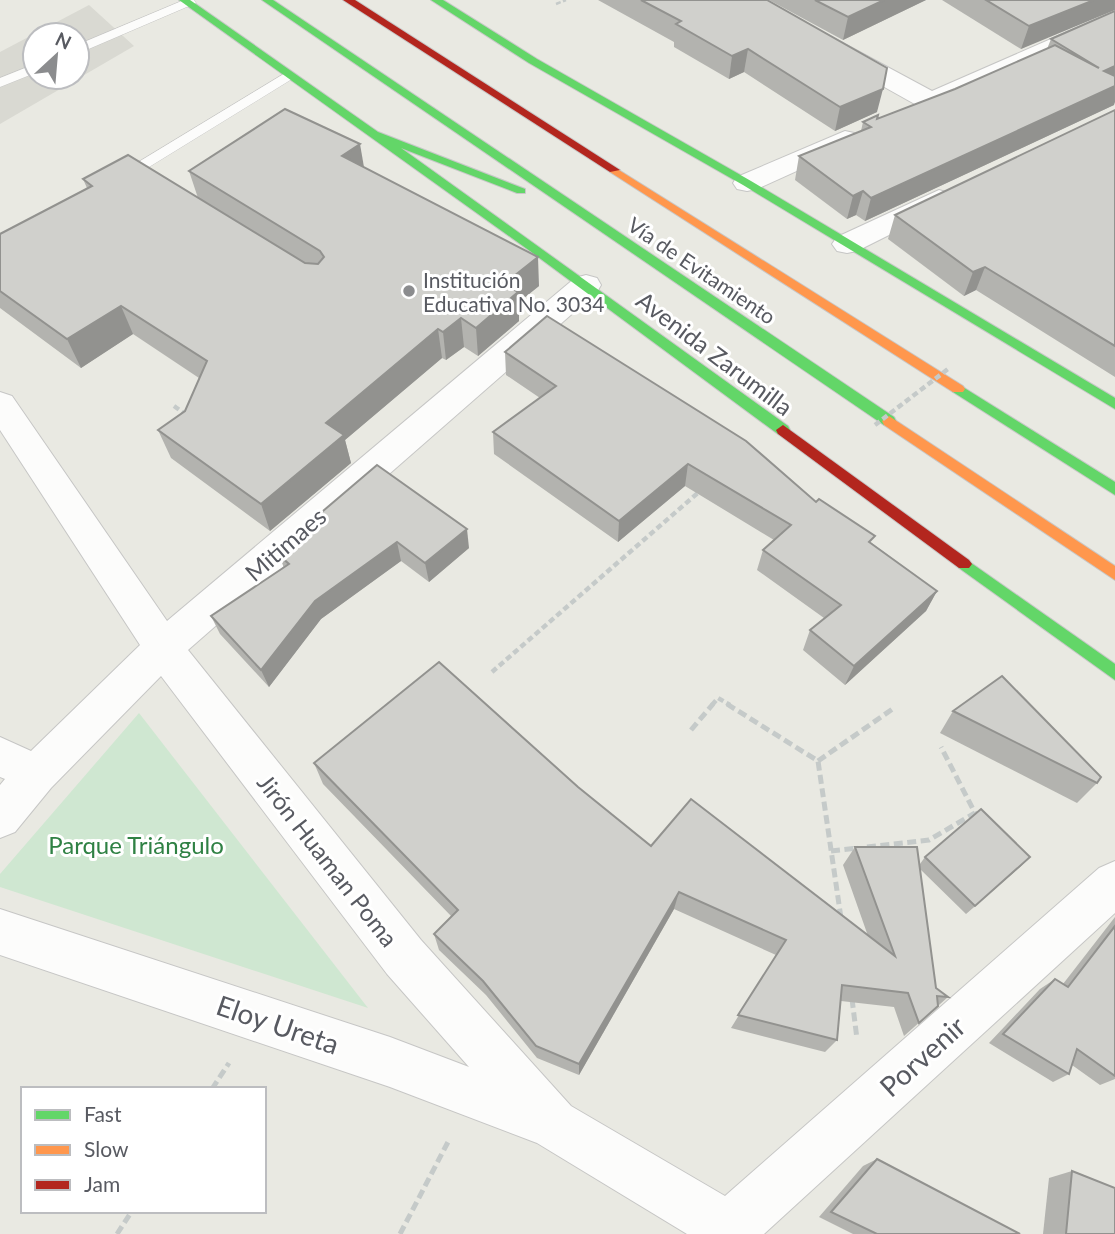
<svg xmlns="http://www.w3.org/2000/svg" width="1115" height="1234" font-family="Lato,sans-serif">
<rect width="100%" height="100%" fill="#e9e9e2"/>
<path fill="#d9d9d2" fill-rule="evenodd" d="M89 5 134 46 0 124V52ZM35 35H77V77H35Z"/>
<polygon fill="#cfe7d1" points="139,713 368,1008 0,887 0,874"/>
<g fill="none" stroke-linecap="round" stroke-linejoin="round">
<g stroke="#c6c6c5" stroke-width="1">
<g id="lane">
<polygon points="184,0 194,0 196,3 77,54 77,45"/>
<polygon points="35,64 35,73 0,87 0,78"/>
<polygon points="287,72 294,76 292,79 123,183 111,183 109,180"/>
</g>
</g>
<g stroke="#c6c6c5" stroke-width="2">
<g id="street">
<polygon points="734,0 763,0 932,91 1115,11 1115,27 929,110 920,107 738,5"/>
<polygon points="845,131 854,133 858,139 854,145 757,189 747,191 737,189 733,183 737,177"/>
<polygon points="939,190 949,193 953,199 949,205 857,251 847,253 837,251 832,244 837,237"/>
<polygon points="586,275 597,278 601,285 597,292 188,650 421,940 571,1106 725,1196 1099,868 1115,861 1115,913 764,1234 687,1234 537,1143 390,1087 0,955 0,909 390,1037 469,1067 387,974 161,676 51,788 15,832 0,838 0,785 5,779 0,777 0,737 31,751 140,645 0,430 0,392 12,396 167,621 575,278"/>
</g>
</g>
<g stroke="#c8c8c8" stroke-width="2">
<g id="fast">
<polygon points="179,0 190,0 378,132 525,189 525,193 517,193 401,148 788,426 790,430 788,434 778,434 530,251"/>
<polygon points="262,0 273,0 894,417 896,421 894,425 884,425"/>
<polygon points="431,0 443,0 537,59 751,181 1115,398 1115,409 743,185 529,63"/>
<polygon points="958,384 1115,482 1115,495 953,392 951,389"/>
<polygon points="964,558 1115,664 1115,680 959,568 956,564 959,560"/>
</g>
</g>
<g stroke="#c8c8c8" stroke-width="2">
<g id="slow">
<polygon points="614,167 963,386 965,389 963,392 953,392 610,172 610,168"/>
<polygon points="889,416 1115,566 1115,580 884,425 882,421"/>
</g>
</g>
<g stroke="#c8c8c8" stroke-width="2">
<g id="jam">
<polygon points="343,0 355,0 620,170 610,172"/>
<polygon points="783,425 969,560 972,564 969,568 959,568 778,434 776,430"/>
</g>
</g>
<polyline stroke="#c5cac9" stroke-width="2.5" stroke-dasharray="5 2.5" stroke-linecap="butt" points="556,4 566,0"/>
<g stroke="#c5cac9" stroke-width="4.5" stroke-dasharray="6 3.5" stroke-linecap="butt">
<polyline points="174,406 188,416"/>
<polyline points="492,672 700,491"/>
<polyline points="712,705 718,698 730,705"/>
</g>
<g stroke="#c5cac9" stroke-width="5" stroke-dasharray="9 4.5" stroke-linecap="butt">
<polyline points="727,704 818,761 841,918"/>
<polyline points="691,730 713,704"/>
<polyline points="818,761 894,708"/>
<polyline points="867,847 929,840 975,813 941,747"/>
<polyline points="831,851 858,848"/>
<polyline points="852,999 857,1039"/>
<polyline points="212,1089 229,1063"/>
<polyline points="117,1234 132,1211"/>
<polyline points="400,1234 448,1142"/>
</g>
<use href="#lane" fill="#fcfcfb" fill-rule="evenodd"/>
<use href="#street" fill="#fcfcfb" fill-rule="evenodd"/>
<use href="#fast" fill="#63d668" fill-rule="evenodd"/>
<use href="#slow" fill="#ff974d" fill-rule="evenodd"/>
<use href="#jam" fill="#b3261e" fill-rule="evenodd"/>
<polyline stroke="#c5cac9" stroke-width="4.5" stroke-dasharray="6 3.5" stroke-linecap="butt" points="875,425 948,369"/>
</g>
<g fill="#b3b3af">
<polygon points="598,0 767,0 877,112 835,131 744,72 729,79 674,47 674,42"/>
<polygon points="769,0 926,0 843,40"/>
<polygon points="942,0 1115,0 1021,49"/>
<polygon points="1115,11 1114,105 865,221 856,215 847,219 795,180 799,156 861,131 863,122 877,119 955,89 1047,49 1051,39"/>
<polygon points="1115,110 1115,377 976,290 964,296 888,239 895,215"/>
<polygon points="364,168 539,286 519,302 519,321 478,356 464,347 446,360 442,358 345,440 351,463 270,531 171,458 158,430 185,411 199,378 133,334 81,368 0,308 0,234 87,188 83,179 198,198 189,171"/>
<polygon points="505,352 816,502 937,591 926,611 845,685 803,650 810,630 824,618 757,570 763,550 774,540 685,486 618,542 494,454 493,432 540,398 506,375"/>
<polygon points="296,534 469,548 429,582 401,561 321,619 269,687 220,634 211,616 284,568 279,555 298,542"/>
<polygon points="953,711 1097,783 1077,803 940,733"/>
<polygon points="314,763 578,787 651,846 868,936 843,865 855,847 920,864 925,857 1021,866 966,914 920,869 936,988 948,997 904,1036 894,1007 841,1001 837,1040 825,1052 731,1028 776,955 674,909 579,1075 537,1058 486,995 439,950 434,934 452,917 323,784"/>
<polygon points="1115,917 1115,1079 1100,1085 1072,1065 1069,1074 1053,1082 989,1043 1040,989 1055,979 1063,984"/>
<polygon points="877,1159 1020,1234 853,1234 819,1217 863,1166"/>
<polygon points="1072,1171 1115,1234 1043,1234 1049,1178"/>
</g>
<g fill="#92928f">
<polygon points="884,0 926,0 843,40 848,17"/>
<polygon points="1094,0 1115,0 1115,10 1021,49 1029,26"/>
<polygon points="748,49 744,72 729,79 732,56"/>
<polygon points="1115,66 1115,85 1104,71"/>
<polygon points="1115,86 1115,102 1114,105 865,221 871,198"/>
<polygon points="883,89 877,112 835,131 840,107"/>
<polygon points="360,144 365,173 342,156"/>
<polygon points="863,191 856,215 847,219 853,196"/>
<polygon points="538,257 539,286 519,302 519,321 478,356 476,328 504,284"/>
<polygon points="985,267 976,290 964,296 973,272"/>
<polygon points="121,306 133,334 81,368 67,339"/>
<polygon points="461,318 464,347 446,360 443,332"/>
<polygon points="438,329 442,358 345,440 351,463 270,531 261,504 326,423"/>
<polygon points="688,464 685,486 618,542 619,521"/>
<polygon points="467,529 469,548 429,582 425,563"/>
<polygon points="397,542 401,561 321,619 269,687 261,670 315,601"/>
<polygon points="937,591 926,611 845,685 854,666"/>
<polygon points="1030,857 1021,866 966,914 975,906"/>
<polygon points="679,892 674,909 579,1075 579,1064"/>
</g>
<g fill="#d0d0cc" stroke="#92928f" stroke-width="2">
<polygon points="641,0 767,0 887,68 883,89 840,107 748,49 732,56 676,24 681,21"/>
<polygon points="815,0 884,0 848,17"/>
<polygon points="986,0 1094,0 1029,26"/>
<polygon points="1115,11 1115,66 1104,71 1115,76 1115,86 871,198 863,191 853,196 799,156 871,127 863,122 878,115 877,119 955,89 1055,45 1099,68 1051,39"/>
<polygon points="285,109 360,144 342,156 538,257 504,284 518,292 476,328 461,318 443,332 438,329 326,423 344,435 261,504 158,430 185,411 207,361 121,306 67,339 0,291 0,234 92,186 83,179 128,155 305,263 318,264 324,257 320,251 189,171"/>
<polygon points="1115,110 1115,346 985,267 973,272 895,215"/>
<polygon points="547,316 746,441 816,502 819,499 875,536 869,542 937,591 854,666 810,630 841,605 763,550 791,525 688,464 619,521 493,432 556,386 505,352"/>
<polygon points="377,465 467,529 425,563 397,542 315,601 261,670 211,616 289,564 279,555 303,539 296,534"/>
<polygon points="439,662 578,787 651,846 691,799 895,956 855,847 917,847 936,988 948,997 937,996 938,1006 919,1023 908,993 842,985 837,1040 738,1015 786,940 679,892 579,1064 536,1046 483,981 434,934 458,910 314,763"/>
<polygon points="1002,676 1101,777 1097,783 953,711"/>
<polygon points="981,809 1030,857 975,906 925,857"/>
<polygon points="1115,926 1115,1076 1077,1049 1069,1074 1003,1034 1055,979 1068,987"/>
<polygon points="877,1159 1020,1234 877,1234 831,1212"/>
<polygon points="1072,1171 1115,1188 1115,1234 1066,1234"/>
</g>
<circle fill="#8b8c8e" stroke="#fff" stroke-width="2.5" cx="409" cy="291" r="7"/>
<g text-anchor="middle" dominant-baseline="central" stroke-width="6" stroke-linejoin="round" paint-order="stroke">
<g font-size="21" fill="#585a61" stroke="#fff">
<text transform="translate(702 270) rotate(34)">Vía de Evitamiento</text>
</g>
<g font-size="21" fill="#585a61" stroke="#fff" text-anchor="start">
<text x="423" y="279">Institución<tspan x="423" dy="24">Educativa No. 3034</tspan></text>
</g>
<g font-size="24" fill="#585a61" stroke="#fff">
<text transform="translate(715 353) rotate(37)">Avenida Zarumilla</text>
<text transform="translate(285 544) rotate(-41)">Mitimaes</text>
<text transform="translate(328 860) rotate(52)">Jirón Huaman Poma</text>
</g>
<g font-size="24" fill="#2f8144" stroke="#fff">
<text x="136" y="844">Parque Triángulo</text>
</g>
<g font-size="28" fill="#585a61" stroke="#fff">
<text transform="translate(278 1024) rotate(19)">Eloy Ureta</text>
<text transform="translate(922 1056) rotate(-42)">Porvenir</text>
</g>
</g>
<rect x="21" y="1087" width="245" height="126" fill="#ffffff" stroke="#bcbdc0" stroke-width="2"/>
<rect x="35" y="1110" width="35" height="10" fill="#63d668" stroke="#bcbdc0" stroke-width="2"/>
<text x="84" y="1122" font-size="21" fill="#585a61">Fast</text>
<rect x="35" y="1145" width="35" height="10" fill="#ff974d" stroke="#bcbdc0" stroke-width="2"/>
<text x="84" y="1157" font-size="21" fill="#585a61">Slow</text>
<rect x="35" y="1180" width="35" height="10" fill="#b3261e" stroke="#bcbdc0" stroke-width="2"/>
<text x="84" y="1192" font-size="21" fill="#585a61">Jam</text>
<g transform="translate(56 56) rotate(26)"><circle r="33" fill="#ffffff" stroke="#bcbdc0" stroke-width="2"/>
<path d="M0-5L12 26L0 18L-12 26Z" fill="#8b8c8e"/>
<text y="-10" font-size="19" font-weight="bold" text-anchor="middle" fill="#585a61">N</text>
</g>
</svg>
